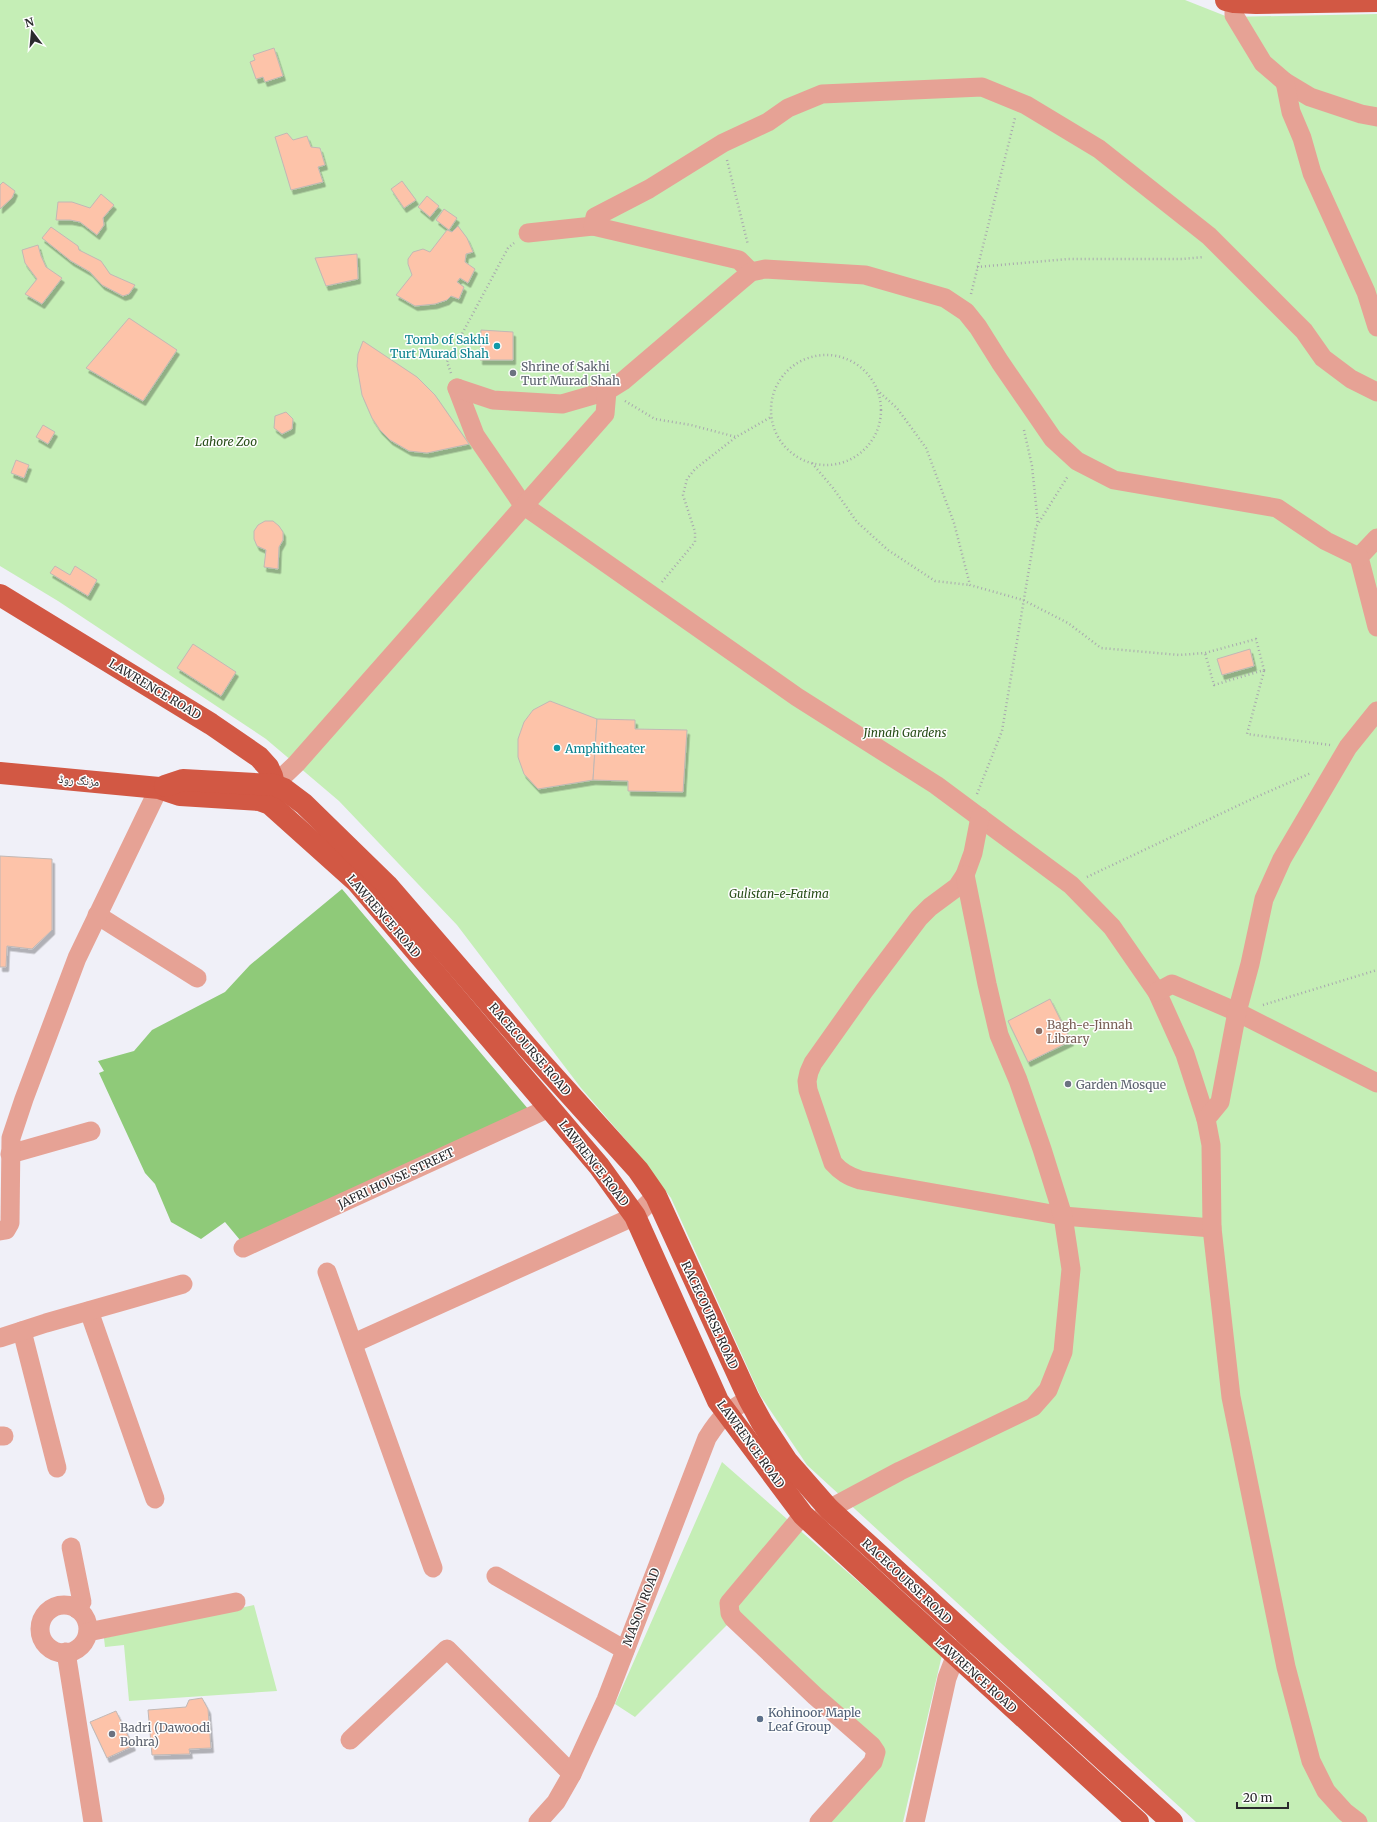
<svg xmlns="http://www.w3.org/2000/svg" width="1377" height="1822" font-family="Merriweather,'Noto Naskh Arabic',serif">
<defs>
<filter id="shadow"><feDropShadow dx="2.5" dy="4.5" stdDeviation="0" flood-color="#0004"/></filter>
</defs>
<rect width="100%" height="100%" fill="#f0f0f8"/>
<g fill="#c5eeb6">
<polygon points="0,0 1185,0 1228,17 1377,14 1377,1822 1196,1822 807,1465 760,1395 671,1198 631,1146 581,1088 457,925 339,801 266,739 58,601 0,566"/>
<polygon points="722,1462 942,1655 903,1822 823,1822 873,1762 867,1748 732,1620 635,1717 615,1704"/>
<polygon points="254,1605 277,1691 129,1701 124,1645 105,1647 104,1638"/>
</g>
<polygon fill="#8fca79" points="342,889 529,1110 240,1240 225,1222 201,1239 171,1222 155,1184 145,1173 99,1073 104,1071 98,1061 134,1051 152,1030 225,992 250,965"/>
<g fill="#fdc3a9" stroke="#c1b8b5" filter="url(#shadow)">
<polygon points="274,48 283,76 265,82 263,77 256,79 250,62 255,60 253,55"/>
<polygon points="287,133 293,140 307,136 311,147 320,148 325,165 318,167 323,182 291,190 275,137"/>
<polygon points="402,181 416,200 404,208 391,189"/>
<polygon points="3,182 15,191 12,198 0,209 0,185"/>
<polygon points="101,194 114,205 103,218 104,225 97,235 80,222 70,220 56,220 58,202 72,202 90,208"/>
<polygon points="427,196 439,206 430,217 418,207"/>
<polygon points="444,209 457,218 449,230 436,220"/>
<polygon points="458,226 467,238 473,252 466,254 465,262 475,269 468,283 460,278 457,282 464,287 459,299 451,296 447,300 435,304 415,306 396,295 412,275 408,264 408,259 413,252 423,249 430,252 447,230 452,232"/>
<polygon points="51,227 78,246 79,250 101,261 110,274 135,285 129,294 123,296 102,285 90,272 71,261 42,238"/>
<polygon points="38,245 41,256 46,267 62,278 42,304 25,294 37,279 25,263 22,250"/>
<polygon points="357,254 358,279 326,286 315,258"/>
<polygon points="129,318 177,350 143,401 86,368"/>
<polygon points="481,330 513,332 513,360 480,360"/>
<polygon points="363,341 417,377 435,395 469,444 427,453 409,451 390,440 380,430 372,418 362,395 357,366 358,354"/>
<polygon points="286,412 293,419 292,429 282,434 274,428 275,416"/>
<polygon points="43,425 55,432 48,444 36,437"/>
<polygon points="16,460 29,465 24,478 11,473"/>
<polygon points="265,521 273,521 279,526 283,532 283,540 279,547 278,569 264,567 266,550 257,546 254,539 254,531 258,525"/>
<polygon points="55,566 70,575 75,566 97,580 88,596 50,573"/>
<polygon points="193,644 236,672 221,696 177,668"/>
<polygon points="1250,649 1254,666 1222,675 1217,659"/>
<polygon points="550,701 597,719 593,780 538,789 524,774 518,757 518,739 524,722 533,710"/>
<polygon points="597,719 635,720 635,729 687,730 683,792 628,791 628,781 593,780"/>
<polygon points="0,856 52,859 52,930 32,949 7,946 6,967 0,967"/>
<polygon points="1050,999 1071,1041 1028,1062 1008,1021"/>
<polygon points="202,1698 208,1709 211,1748 189,1749 190,1754 152,1755 148,1710 186,1707 189,1700"/>
<polygon points="116,1711 133,1746 107,1758 90,1722"/>
</g>
<g fill="none" stroke-linecap="round" stroke-linejoin="round">
<g stroke="#a8a8ae" stroke-width="2.5" stroke-dasharray="1 3" stroke-linecap="butt">
<polyline points="727,160 748,245"/>
<polyline points="977,267 1068,259 1182,259 1204,257"/>
<polyline points="971,294 1015,118"/>
<circle cx="826" cy="410" r="55"/>
<polyline points="451,373 447,362 508,248 514,243"/>
<polyline points="877,390 897,408 926,448 954,523 970,585 1023,600 1068,623 1101,648 1179,655 1205,653 1256,639 1264,670 1214,685 1205,653"/>
<polyline points="625,401 655,419 691,425 736,437 771,417"/>
<polyline points="1024,430 1032,466 1038,524"/>
<polyline points="812,463 833,488 857,522 888,550 935,581 970,585"/>
<polyline points="662,582 695,542 695,532 683,495 687,479 695,469 736,437"/>
<polyline points="1264,671 1247,734 1330,745"/>
<polyline points="977,794 1002,731 1036,527 1068,476"/>
<polyline points="1087,877 1254,798 1311,773"/>
<polyline points="1263,1005 1377,970"/>
</g>
<g stroke="#e6a295" stroke-width="19">
<polyline points="1234,2 1234,15 1263,63 1285,82 1310,97 1361,114 1377,117"/>
<polyline points="1285,82 1291,112 1302,138 1312,173 1366,292 1377,327"/>
<polyline points="528,233 593,226"/>
<polyline points="751,272 739,260 593,226 595,217 649,189 723,143 768,122 788,108 822,94 982,87 1026,105 1099,149 1209,236 1304,331 1323,358 1351,379 1377,392"/>
<polyline points="457,388 475,435 523,505 797,697 936,785 1071,885 1112,927 1157,992 1185,1054 1206,1119"/>
<polyline points="457,388 493,400 562,404 607,391"/>
<polyline points="1377,538 1359,557 1377,627"/>
<polyline points="274,785 296,764 605,414 607,391 623,381 739,282 751,272 765,269 865,275 945,298 966,312 978,327 1000,362 1053,439 1077,461 1114,480 1277,508 1326,541 1359,557"/>
<path d="M980 817 973 853 965 875 957 887 930 907 919 918 864 991 813 1063 809 1072 807 1081 808 1090 833 1163C841 1172 848 1176 860 1180L1063 1216 1212 1228"/>
<polyline points="97,915 197,978"/>
<polyline points="1157,992 1172,984 1237,1012 1377,1083"/>
<polyline points="10,1154 91,1131"/>
<polyline points="0,1231 6,1230 10,1223 11,1138 24,1099 77,958 159,788"/>
<polyline points="243,1248 549,1108"/>
<polyline points="327,1272 433,1568"/>
<polyline points="89,1311 155,1499"/>
<polyline points="22,1331 57,1468"/>
<polyline points="0,1338 46,1323 183,1284"/>
<polyline points="354,1343 635,1216 656,1196"/>
<polyline points="0,1436 4,1436"/>
<polyline points="803,1515 729,1603 730,1613 733,1618 815,1696 872,1746 876,1752 873,1762 819,1822"/>
<polyline points="820,1519 829,1509 900,1471 1033,1407 1048,1390 1063,1352 1071,1269 1063,1216 1042,1149 1018,1080 999,1035 987,984 965,875"/>
<polyline points="71,1547 82,1602 77,1609"/>
<polyline points="496,1576 625,1650"/>
<circle cx="64" cy="1629" r="24"/>
<polyline points="88,1632 236,1602"/>
<polyline points="66,1652 93,1822"/>
<polyline points="350,1740 447,1649 572,1774"/>
<path d="M538 1822 556 1802 572 1774 606 1700 707 1438C721 1416 726 1412 749 1399"/>
<polyline points="915,1822 947,1678 955,1657 965,1644"/>
<polyline points="1358,1822 1345,1812 1326,1791 1311,1761 1286,1667 1231,1397 1212,1228 1211,1145 1206,1119 1220,1102 1237,1012 1250,964 1264,899 1282,859 1348,747 1377,711"/>
</g>
<g stroke="#d25844" stroke-width="22">
<polyline points="1226,0 1234,2 1256,3 1377,1"/>
<polyline points="0,595 211,724 259,757 268,767 272,776 274,785 272,797"/>
<polyline points="0,773 159,788 180,795 259,800 270,804 357,882 599,1166 635,1216 718,1401 803,1515 1138,1822"/>
<polyline points="165,786 183,780 274,785 284,789 304,804 387,885 528,1048 638,1170 656,1196 749,1399 762,1423 787,1461 829,1509 1172,1822"/>
</g>
</g>
<g fill="#0f9aa8" stroke="#fefefe" stroke-width="1.5">
<circle cx="497" cy="346" r="4"/>
<circle cx="557" cy="748" r="4"/>
</g>
<g fill="#6b7280" stroke="#fefefe" stroke-width="1.5">
<circle cx="513" cy="373" r="4"/>
<circle cx="1068" cy="1084" r="4"/>
<circle cx="112" cy="1734" r="4"/>
</g>
<circle fill="#8d6e63" stroke="#fefefe" stroke-width="1.5" cx="1039" cy="1031" r="4"/>
<circle fill="#5c6f8a" stroke="#fefefe" stroke-width="1.5" cx="760" cy="1719" r="4"/>
<g text-anchor="middle" dominant-baseline="central" stroke-width="3" stroke-linejoin="round" paint-order="stroke">
<g font-size="12" fill="#0d838f" stroke="#fefefe" text-anchor="end">
<text x="489" y="339">Tomb of Sakhi<tspan x="489" dy="14">Turt Murad Shah</tspan></text>
<text x="565" y="748" text-anchor="start">Amphitheater</text>
</g>
<g font-size="12" fill="#5b616d" stroke="#fefefe" text-anchor="start">
<text x="521" y="366">Shrine of Sakhi<tspan x="521" dy="14">Turt Murad Shah</tspan></text>
<text x="1076" y="1084">Garden Mosque</text>
<text x="120" y="1727">Badri (Dawoodi<tspan x="120" dy="14">Bohra)</tspan></text>
</g>
<g font-size="12" font-style="italic" fill="#284e18" stroke="#fefefe">
<text x="226" y="441">Lahore Zoo</text>
<text x="905" y="732">Jinnah Gardens</text>
<text x="779" y="893">Gulistan-e-Fatima</text>
</g>
<g font-size="12" fill="#2a2a2d" stroke="#fefefe">
<text transform="translate(155 689) rotate(31)">LAWRENCE ROAD</text>
<text transform="translate(79 780) rotate(5)">مزنگ روڈ</text>
<text transform="translate(384 916) rotate(49)">LAWRENCE ROAD</text>
<text transform="translate(530 1049) rotate(49)">RACECOURSE ROAD</text>
<text transform="translate(594 1163) rotate(52)">LAWRENCE ROAD</text>
<text transform="translate(396 1178) rotate(-25)">JAFRI HOUSE STREET</text>
<text transform="translate(710 1315) rotate(65)">RACECOURSE ROAD</text>
<text transform="translate(751 1444) rotate(54)">LAWRENCE ROAD</text>
<text transform="translate(907 1581) rotate(43)">RACECOURSE ROAD</text>
<text transform="translate(641 1607) rotate(-69)">MASON ROAD</text>
<text transform="translate(976 1675) rotate(42)">LAWRENCE ROAD</text>
</g>
<g font-size="12" fill="#785e54" stroke="#fefefe" text-anchor="start">
<text x="1047" y="1024">Bagh-e-Jinnah<tspan x="1047" dy="14">Library</tspan></text>
</g>
<g font-size="12" fill="#4e5e75" stroke="#fefefe" text-anchor="start">
<text x="768" y="1712">Kohinoor Maple<tspan x="768" dy="14">Leaf Group</tspan></text>
</g>
</g>
<g transform="translate(32 32) rotate(344)" stroke="#fefefe" stroke-width="3" paint-order="stroke">
<path d="M0-3L7 15L0 10L-7 15Z" fill="#2a2a2d"/>
<text y="-6" font-size="11" font-weight="bold" text-anchor="middle" fill="#2a2a2d">N</text>
</g>
<path d="M1237 1802v6h51v-6" fill="none" stroke="#2a2a2d" stroke-width="2"/>
<text x="1243" y="1802" font-size="12" fill="#2a2a2d" stroke="#fefefe" stroke-width="3" paint-order="stroke">20 m</text>
</svg>
